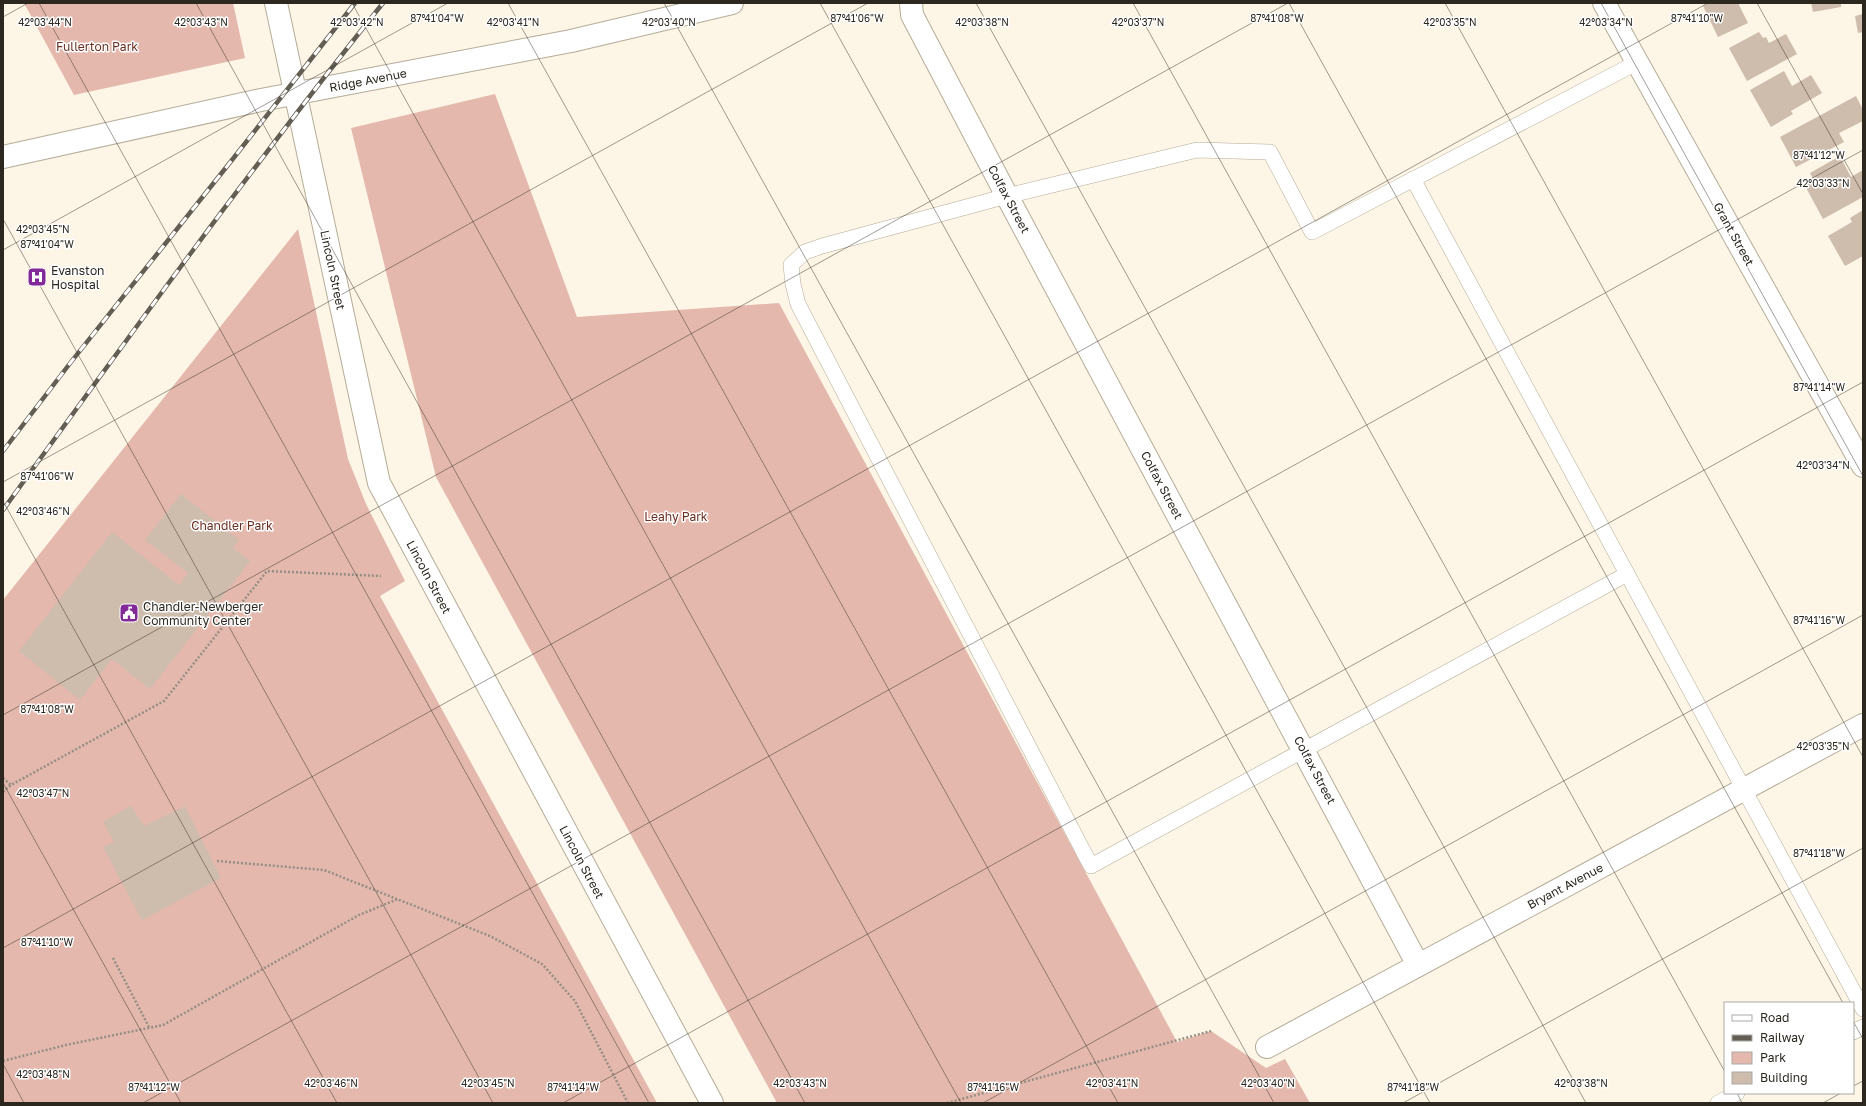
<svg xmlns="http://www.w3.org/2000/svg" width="1866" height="1106" font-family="'Golos Text',sans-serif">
<rect width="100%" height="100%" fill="#fdf5e5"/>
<g fill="#e4b8ad">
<polygon points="24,3 233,3 245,58 74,95"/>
<polygon points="495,94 577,317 779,303 1177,1042 1211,1031 1266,1068 1285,1059 1310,1103 777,1103 436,477 351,128"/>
<polygon points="298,229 348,459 366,504 405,581 380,596 657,1103 3,1103 3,600"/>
</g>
<g fill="#cebcad">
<polygon points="1709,3 1738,3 1748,23 1718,37 1703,6"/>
<polygon points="1811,3 1841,3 1841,7 1813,12"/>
<polygon points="1863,14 1863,32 1858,33 1855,16"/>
<polygon points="1759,32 1763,38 1766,37 1769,43 1786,34 1797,54 1747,81 1729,48"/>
<polygon points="1784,71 1792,86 1811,75 1822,93 1791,111 1793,114 1771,127 1750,90"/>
<polygon points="1856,96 1863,110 1863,121 1839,133 1844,142 1796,167 1780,137"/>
<polygon points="1840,156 1851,177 1863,170 1863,197 1823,219 1804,184 1813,179 1810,173"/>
<polygon points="1863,210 1863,256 1845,266 1828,236 1852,222 1850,218"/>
<polygon points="181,494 239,540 233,548 250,561 150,689 112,659 80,700 19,651 112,532 179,585 188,573 145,540"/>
<polygon points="131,806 144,826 185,806 221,878 142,920 103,847 114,842 103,822"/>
</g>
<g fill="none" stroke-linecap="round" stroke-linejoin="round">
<g stroke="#b5ac98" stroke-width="16">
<g id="lane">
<polyline points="1413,179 1863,1009"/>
<polyline points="1627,574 1091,866 798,304 793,284 791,265 805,252 822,246 1007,196 1197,150 1270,152 1312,232 1638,62"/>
<polyline points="1853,1032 1863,1027"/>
<polyline points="1718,1103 1737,1093"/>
</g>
</g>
<g stroke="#b5ac98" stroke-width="24">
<g id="street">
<polyline points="911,3 912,15 1007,196 1418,965"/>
<polyline points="1604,3 1863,466"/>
<polyline points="1267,1047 1863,725"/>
</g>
</g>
<g stroke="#b5ac98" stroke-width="24">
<g id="secondary">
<polyline points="276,3 379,483 712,1103"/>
<polyline points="3,157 261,100 571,41 732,3"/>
</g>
</g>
<g stroke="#958f83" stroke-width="2.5" stroke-dasharray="2 2" stroke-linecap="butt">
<polyline points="3,778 11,785"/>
<polyline points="3,792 11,785 164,701 267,571 381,576"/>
<polyline points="217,861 324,870 490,936 542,964 575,1001 628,1103"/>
<polyline points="113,958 149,1027"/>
<polyline points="3,1061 66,1045 163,1025 359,915 398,899"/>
<polyline points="947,1103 1211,1031"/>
</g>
<use href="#lane" stroke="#fff" stroke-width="15"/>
<use href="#street" stroke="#fff" stroke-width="22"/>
<use href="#secondary" stroke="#fff" stroke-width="22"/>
<g stroke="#635e54" stroke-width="4.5">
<g id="rail">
<polyline points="3,451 71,362 232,160 355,3"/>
<path d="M3 510C127 339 251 168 383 3"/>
</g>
</g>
<use href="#rail" stroke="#fff" stroke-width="3" stroke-dasharray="9" stroke-linecap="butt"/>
</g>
<path fill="none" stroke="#2c2820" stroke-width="1" stroke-opacity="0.45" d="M39 3 649 1103M196 3 805 1103M352 3 961 1103M508 3 1118 1103M664 3 1274 1103M820 3 1430 1103M976 3 1586 1103M1133 3 1725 1072M1289 3 1843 1003M1445 3 1863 757M1601 3 1863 476M1757 3 1863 194M3 17 28 3M3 219 493 1103M3 250 448 3M3 482 868 3M3 501 337 1103M3 715 1288 3M3 783 181 1103M3 948 1708 3M1853 1021 1863 1039M3 1064 24 1103M1853 1086 1863 1081M1737 1093 1742 1103M143 1103 1863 150M563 1103 1863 382M983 1103 1863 615M1403 1103 1863 848M1823 1103 1841 1093"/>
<defs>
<g id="hospital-square" transform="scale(1)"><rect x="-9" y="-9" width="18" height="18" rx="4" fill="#812a98" stroke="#fff"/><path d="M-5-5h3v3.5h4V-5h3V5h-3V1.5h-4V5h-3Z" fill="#fff"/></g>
<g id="civic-square" transform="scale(1)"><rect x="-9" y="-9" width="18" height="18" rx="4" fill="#812a98" stroke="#fff"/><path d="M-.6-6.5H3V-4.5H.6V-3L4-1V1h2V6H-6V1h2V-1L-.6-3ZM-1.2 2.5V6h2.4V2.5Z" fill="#fff"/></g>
</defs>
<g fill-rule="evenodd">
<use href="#hospital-square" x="37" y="277"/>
<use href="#civic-square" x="129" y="613"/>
</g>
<g text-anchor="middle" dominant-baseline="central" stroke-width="3" stroke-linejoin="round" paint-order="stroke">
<g font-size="12" fill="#692f21" stroke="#fff">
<text x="97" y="46">Fullerton Park</text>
<text x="676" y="516">Leahy Park</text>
<text x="232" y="525">Chandler Park</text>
</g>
<g font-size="12" fill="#2c2820" stroke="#fff">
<text transform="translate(368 80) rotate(-11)">Ridge Avenue</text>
<text transform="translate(1009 199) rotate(62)">Colfax Street</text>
<text transform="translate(1734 234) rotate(61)">Grant Street</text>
<text transform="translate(333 270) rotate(78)">Lincoln Street</text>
<text transform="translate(1162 485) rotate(62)">Colfax Street</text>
<text transform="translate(429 577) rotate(62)">Lincoln Street</text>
<text transform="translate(1315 770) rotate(62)">Colfax Street</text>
<text transform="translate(582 862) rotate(62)">Lincoln Street</text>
<text transform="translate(1565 886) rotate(-28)">Bryant Avenue</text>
</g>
<g font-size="12" fill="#2c2820" stroke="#fff" text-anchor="start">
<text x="51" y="270">Evanston<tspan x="51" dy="14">Hospital</tspan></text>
<text x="143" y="606">Chandler-Newberger<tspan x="143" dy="14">Community Center</tspan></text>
</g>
</g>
<g font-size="10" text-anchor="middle" fill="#2c2820" stroke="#fff" stroke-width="3" stroke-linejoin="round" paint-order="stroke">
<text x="437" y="22">87°41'04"W</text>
<text x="857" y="22">87°41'06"W</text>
<text x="1277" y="22">87°41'08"W</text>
<text x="1697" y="22">87°41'10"W</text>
<text x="45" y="26">42°03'44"N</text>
<text x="201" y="26">42°03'43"N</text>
<text x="357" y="26">42°03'42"N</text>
<text x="513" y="26">42°03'41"N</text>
<text x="669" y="26">42°03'40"N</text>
<text x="982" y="26">42°03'38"N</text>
<text x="1138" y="26">42°03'37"N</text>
<text x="1450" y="26">42°03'35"N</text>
<text x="1606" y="26">42°03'34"N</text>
<text x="1819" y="159">87°41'12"W</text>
<text x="1823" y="187">42°03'33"N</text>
<text x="43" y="233">42°03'45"N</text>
<text x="47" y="248">87°41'04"W</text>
<text x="1819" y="391">87°41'14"W</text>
<text x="1823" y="469">42°03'34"N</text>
<text x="47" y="480">87°41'06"W</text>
<text x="43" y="515">42°03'46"N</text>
<text x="1819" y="624">87°41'16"W</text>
<text x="47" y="713">87°41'08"W</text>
<text x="1823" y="750">42°03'35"N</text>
<text x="43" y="797">42°03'47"N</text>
<text x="1819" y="857">87°41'18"W</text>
<text x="47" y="946">87°41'10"W</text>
<text x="43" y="1078">42°03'48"N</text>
<text x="331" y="1087">42°03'46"N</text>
<text x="488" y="1087">42°03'45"N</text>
<text x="800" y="1087">42°03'43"N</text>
<text x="1112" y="1087">42°03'41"N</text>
<text x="1268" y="1087">42°03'40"N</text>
<text x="1581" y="1087">42°03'38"N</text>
<text x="154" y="1091">87°41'12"W</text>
<text x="573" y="1091">87°41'14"W</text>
<text x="993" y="1091">87°41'16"W</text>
<text x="1413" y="1091">87°41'18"W</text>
</g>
<rect width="1866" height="1106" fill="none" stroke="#2c2820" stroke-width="8"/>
<rect x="1724" y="1002" width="130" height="92" fill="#ffffff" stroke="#aba9a6"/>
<rect x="1732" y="1015" width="20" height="6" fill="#ffffff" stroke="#aba9a6"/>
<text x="1760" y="1022" font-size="12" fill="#2c2820">Road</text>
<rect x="1732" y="1035" width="20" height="6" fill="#635e54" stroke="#aba9a6"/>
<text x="1760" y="1042" font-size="12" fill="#2c2820">Railway</text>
<rect x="1732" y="1052" width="20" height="12" fill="#e4b8ad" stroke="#aba9a6"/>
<text x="1760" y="1062" font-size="12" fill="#2c2820">Park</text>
<rect x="1732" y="1072" width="20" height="12" fill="#cebcad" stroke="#aba9a6"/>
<text x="1760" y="1082" font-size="12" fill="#2c2820">Building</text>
</svg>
